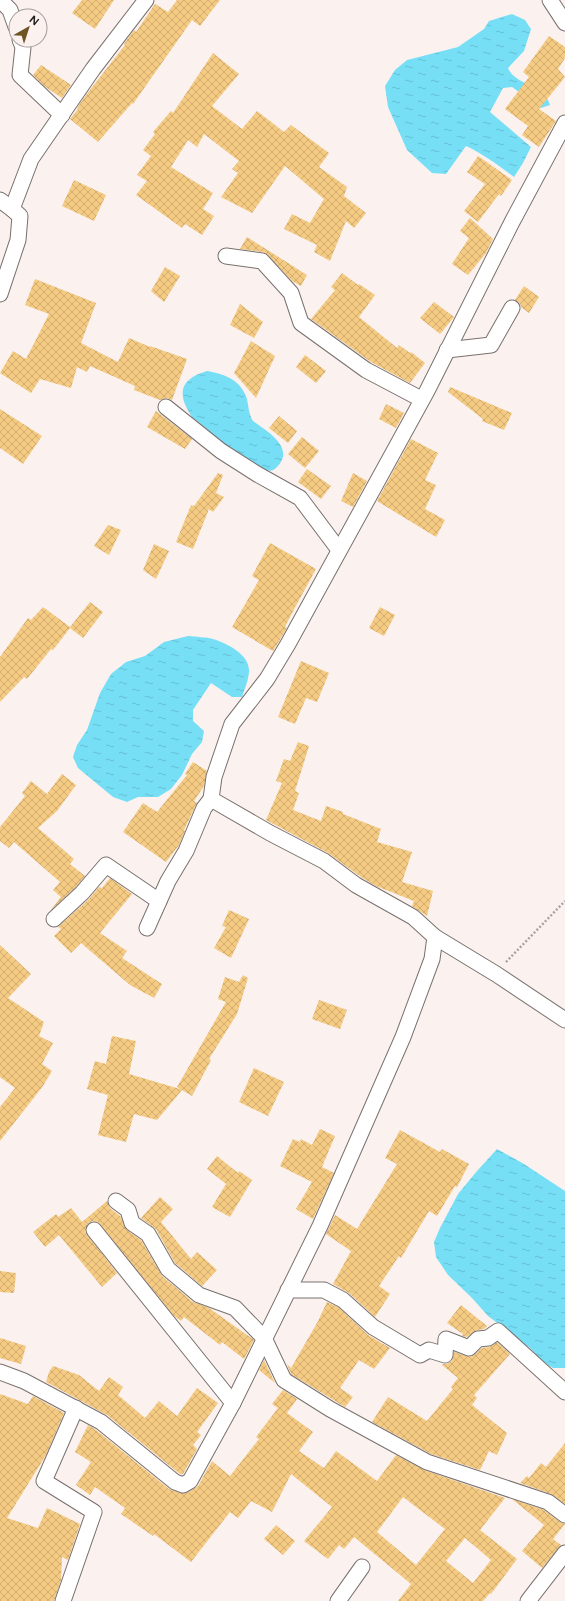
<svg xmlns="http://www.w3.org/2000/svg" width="565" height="1601" font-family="Figtree,sans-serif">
<defs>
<pattern id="water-ripples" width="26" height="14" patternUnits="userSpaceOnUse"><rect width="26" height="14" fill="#76dff6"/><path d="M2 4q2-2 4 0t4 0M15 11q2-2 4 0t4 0" fill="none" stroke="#66bfd2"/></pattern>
<pattern id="building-cross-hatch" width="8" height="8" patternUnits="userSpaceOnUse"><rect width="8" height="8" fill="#f5ca82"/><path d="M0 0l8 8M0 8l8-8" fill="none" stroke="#d2ad70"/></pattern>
</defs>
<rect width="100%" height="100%" fill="#fbf2ef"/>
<g fill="url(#water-ripples)">
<path d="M512 14 525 20 531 29 524 51 508 68C509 70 511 74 514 76 527 87 544 86 550 105L541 108 512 87 503 88 490 112 531 147 523 163 514 177C498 165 483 154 466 146L446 174 432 173 407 150 388 107 385 86 395 70 407 60 458 47 484 29 489 21Z"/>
<path d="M207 371C224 374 239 379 246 396 249 405 248 413 253 421 267 431 296 448 277 467 274 470 271 472 266 470 240 460 214 434 192 417 176 393 180 379 207 371Z"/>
<path d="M188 636C196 637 206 637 213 639 226 643 249 654 249 670 249 679 245 688 242 697H232L211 683 193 710V721L204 731 202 742 192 754 182 775 171 789 158 797H138L127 802 113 797 78 768 73 757 77 745 87 730 100 693 111 674 126 662 145 656 164 642Z"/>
<polygon points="497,1149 524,1164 565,1191 565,1368 553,1368 544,1363 529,1347 513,1338 504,1328 488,1316 472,1298 448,1275 436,1257 434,1242 440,1228 458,1194 477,1171"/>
</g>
<g fill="url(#building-cross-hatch)" fill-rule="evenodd">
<polygon points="82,0 114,0 95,29 72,13"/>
<polygon points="177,0 220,0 200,26 192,20 133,104 132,103 98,142 70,119 78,109 77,108 86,95 125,45 124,44 134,30 136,32 155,4 168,12"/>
<polygon points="549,36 565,47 565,58 558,69 565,77 539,109 556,121 539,147 522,135 528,126 505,109 529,77 523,72"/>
<polygon points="213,53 239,74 212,106 242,129 257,111 284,132 291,125 329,153 319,167 347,187 344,196 366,213 354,228 346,221 330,261 314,252 317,245 284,229 292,214 310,223 324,199 285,166 252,213 221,197 238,173 232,169 239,161 204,134 197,147 188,140 171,167 213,193 203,209 214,216 202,235 185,224 182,228 136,195 147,181 137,175 151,156 143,150 155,134 153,132 171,111 173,113"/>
<polygon points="41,65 71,85 62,98 44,86 33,75"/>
<polygon points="478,156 512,180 501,196 499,194 478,222 464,211 485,184 467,172"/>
<polygon points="74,180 106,195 94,221 62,206"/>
<polygon points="470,218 493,239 486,253 468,275 452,264 469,238 460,231"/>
<polygon points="247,237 307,275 301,286 292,281 268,255 263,252 240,249"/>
<polygon points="165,267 180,276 164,302 151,291"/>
<polygon points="342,273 358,285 359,284 375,295 359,317 397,348 399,345 410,353 411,352 425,363 410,383 371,362 311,319 335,290 331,287"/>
<polygon points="35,279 96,303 81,343 118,362 129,338 150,347 150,346 187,359 172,400 167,398 160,400 134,390 135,386 90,366 87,372 77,367 71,388 40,379 31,393 0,373 13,351 26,359 49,314 25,305"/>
<polygon points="524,286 539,297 529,313 521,307 520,303 515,300"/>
<polygon points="434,302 454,317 440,334 420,318"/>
<polygon points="240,304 263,322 254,338 230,325"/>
<polygon points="251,341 275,356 256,398 234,373"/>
<polygon points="305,355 326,371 316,383 296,367"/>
<polygon points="450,387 512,413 504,430 482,421 483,419 448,392"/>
<polygon points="386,404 404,413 396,428 379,419"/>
<polygon points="0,409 42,436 23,464 0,448"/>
<polygon points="156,411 192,439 185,449 147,427"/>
<polygon points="279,416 297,431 288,443 269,428"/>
<polygon points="302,437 319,451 305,468 288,454"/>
<polygon points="411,439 438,453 425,480 436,485 425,509 445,520 436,537 377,501"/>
<polygon points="307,469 331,486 321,499 298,482"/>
<polygon points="218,473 223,475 216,493 224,497 213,512 209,509 193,549 176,542 191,505 194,506"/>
<polygon points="353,473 367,481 353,507 341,501"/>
<polygon points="108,525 121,530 109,555 94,546"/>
<polygon points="270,543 316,569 292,613 285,627 287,628 273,651 232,627 259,580 252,576"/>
<polygon points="154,544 169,551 156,579 143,570"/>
<polygon points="90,602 103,612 83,638 70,628 53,650 51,649 27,679 24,677 0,702 0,657 28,618 31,620 43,607 70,627"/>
<polygon points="380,607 395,615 384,636 369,628"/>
<polygon points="301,661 329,673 317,702 306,698 295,724 278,717"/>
<polygon points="298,742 309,746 295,791 299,793 293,810 321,821 326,806 343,812 343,814 381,829 377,842 412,852 402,882 433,891 427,916 412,906 414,901 376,886 361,877 328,853 266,820 282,783 276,781 284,759 290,761"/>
<polygon points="193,762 207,771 204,786 194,801 197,803 184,830 185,831 179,845 166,862 123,832 143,803 157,812 187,775 185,774"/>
<polygon points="62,774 76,785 57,811 38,828 74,859 70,864 85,876 76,887 50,911 61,897 53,890 60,882 14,842 9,848 0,841 0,827 25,796 22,793 31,781 47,794"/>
<polygon points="110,878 132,894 100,933 127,951 122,958 162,984 154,998 130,985 81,943 71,953 54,936 61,929 58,927 88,900 99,887 102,888"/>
<polygon points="229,910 249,919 231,958 214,948 226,927 222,926"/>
<polygon points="0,945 31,974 8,998 44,1022 39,1036 53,1043 42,1064 52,1071 43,1086 0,1141 0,1107 15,1088 0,1077"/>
<polygon points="243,975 248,978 237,1014 209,1059 211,1060 192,1096 182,1090 157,1120 134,1114 126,1142 98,1135 108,1095 87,1089 95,1061 106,1064 112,1036 136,1041 129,1074 180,1089 177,1087 226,1002 218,999 225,977 239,982"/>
<polygon points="319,1000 347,1010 340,1029 312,1019"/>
<polygon points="254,1068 284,1082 268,1116 239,1102"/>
<polygon points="320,1129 335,1136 322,1167 334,1173 313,1219 296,1209 312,1182 280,1166 293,1139 300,1142 301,1139 312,1145"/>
<polygon points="400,1130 440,1152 442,1149 469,1164 457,1187 455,1186 437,1216 429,1211 401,1258 399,1256 379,1286 390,1294 375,1317 349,1293 333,1284 351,1251 326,1234 335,1215 357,1229 397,1164 385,1158"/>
<polygon points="217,1156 238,1173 239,1171 252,1180 230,1217 212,1207 226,1184 207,1169"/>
<polygon points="160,1197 173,1209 161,1222 191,1259 197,1252 217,1270 202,1286 175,1263 156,1229 141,1218"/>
<polygon points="107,1201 110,1208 121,1217 127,1230 141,1240 162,1276 193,1302 209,1308 254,1340 244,1359 222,1342 220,1345 184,1317 181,1321 174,1316 98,1222 93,1221 88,1223 86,1227 85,1232 117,1273 102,1287 59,1235 45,1247 33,1232 56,1214 58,1217 71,1208 82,1222"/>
<polygon points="0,1271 16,1273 14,1293 0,1292"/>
<polygon points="327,1302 338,1307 368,1335 390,1348 374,1369 359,1360 340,1388 353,1397 345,1407 291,1374 287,1364 291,1368 317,1323"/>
<polygon points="461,1305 487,1326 484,1329 477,1330 467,1337 462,1336 463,1334 447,1323"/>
<polygon points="0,1338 26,1346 21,1364 0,1358"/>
<polygon points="497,1342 510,1354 474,1395 477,1398 472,1405 507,1433 497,1455 489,1451 480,1470 431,1454 372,1422 388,1397 427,1421 453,1389 451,1387 458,1378 442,1365 443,1364 447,1364 452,1361 454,1352 466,1356 471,1357 482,1348 489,1347"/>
<polygon points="264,1360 275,1383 259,1370"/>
<polygon points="53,1366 79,1375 99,1391 109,1377 123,1387 118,1395 145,1418 159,1401 177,1416 197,1388 218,1403 197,1432 201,1435 193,1445 197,1449 183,1474 180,1474 107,1415 46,1382 49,1372"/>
<path d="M283 1390 297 1399 287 1413 313 1432 299 1451 324 1468 336 1451 377 1481 396 1455 424 1470 505 1498 480 1530 517 1559 491 1594 490 1593 483 1601H398L411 1584 354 1537 344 1549 339 1545 328 1559 304 1541 332 1507 291 1474 272 1512 251 1501 238 1518 230 1512 191 1562 154 1534 153 1536 121 1514 125 1508 95 1487 90 1495 76 1485 91 1462 75 1452 88 1425 96 1430 169 1489 180 1493H187L198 1486 212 1461 230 1476 259 1439 256 1437 278 1408 272 1404ZM403 1497 445 1529 416 1565 377 1532ZM465 1538 491 1560 473 1583 446 1561Z"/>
<polygon points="0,1394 28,1404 33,1396 64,1413 46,1455 7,1518 38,1528 47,1508 80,1524 68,1560 62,1557 61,1580 54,1601 0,1601"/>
<polygon points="565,1443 565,1504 551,1494 520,1483 527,1476 529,1478 541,1463 546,1467"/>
<polygon points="512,1499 544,1510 560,1522 565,1524 553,1539 561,1545 542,1568 522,1551 544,1525"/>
<polygon points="276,1525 295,1541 283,1555 264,1539"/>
</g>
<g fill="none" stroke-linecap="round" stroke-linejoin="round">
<g stroke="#78716e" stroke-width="17">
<g id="street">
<polyline points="0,0 10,10 16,27"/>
<polyline points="550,0 565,23"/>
<polyline points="20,40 23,47 20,75 62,115"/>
<polyline points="0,200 12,209"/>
<polyline points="226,256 262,261 291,293 301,323 366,370 421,399"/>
<polyline points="0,294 18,240 20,216 12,209 31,159 93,69 146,0"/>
<polyline points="447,350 491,345 512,308"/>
<polyline points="166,407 221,451 257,474 300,498 339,550"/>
<polyline points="54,919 82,893 106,865 159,901"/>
<polyline points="147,928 168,881 186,851 204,808 211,799"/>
<polyline points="435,937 496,974 565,1020"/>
<polyline points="116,1201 128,1210 132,1223 148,1234 168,1269 199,1295 235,1308 264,1338 284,1380 330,1409 427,1462 548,1502 565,1515"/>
<polyline points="94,1230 233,1403"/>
<polyline points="288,1290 324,1290 343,1300 373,1327 420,1355 429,1350 445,1355 446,1339 469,1348 478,1339 488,1338 498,1331 565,1392"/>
<polyline points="0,1372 24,1381 101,1422 175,1482 183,1485 190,1481 233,1403 320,1226 403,1037 432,959 435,937 413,917 356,885 324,861 270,833 211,799 214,777 232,724 267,679 288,644 427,391 512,222 565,123"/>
<polyline points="63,1601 94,1512 44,1481 76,1408"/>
<polyline points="338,1601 362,1567"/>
<polyline points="528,1601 565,1553"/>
</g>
</g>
<polyline stroke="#a9a2a0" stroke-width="2.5" stroke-dasharray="2 2" stroke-linecap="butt" points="506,962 565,901"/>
<use href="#street" stroke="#fff" stroke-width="15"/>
</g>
<g transform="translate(28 28) rotate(39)"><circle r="19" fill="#fbf2ef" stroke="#a39d9b"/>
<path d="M0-3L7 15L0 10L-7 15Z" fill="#6e5325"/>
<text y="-6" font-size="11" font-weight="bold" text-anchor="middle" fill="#201d1c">N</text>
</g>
</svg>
